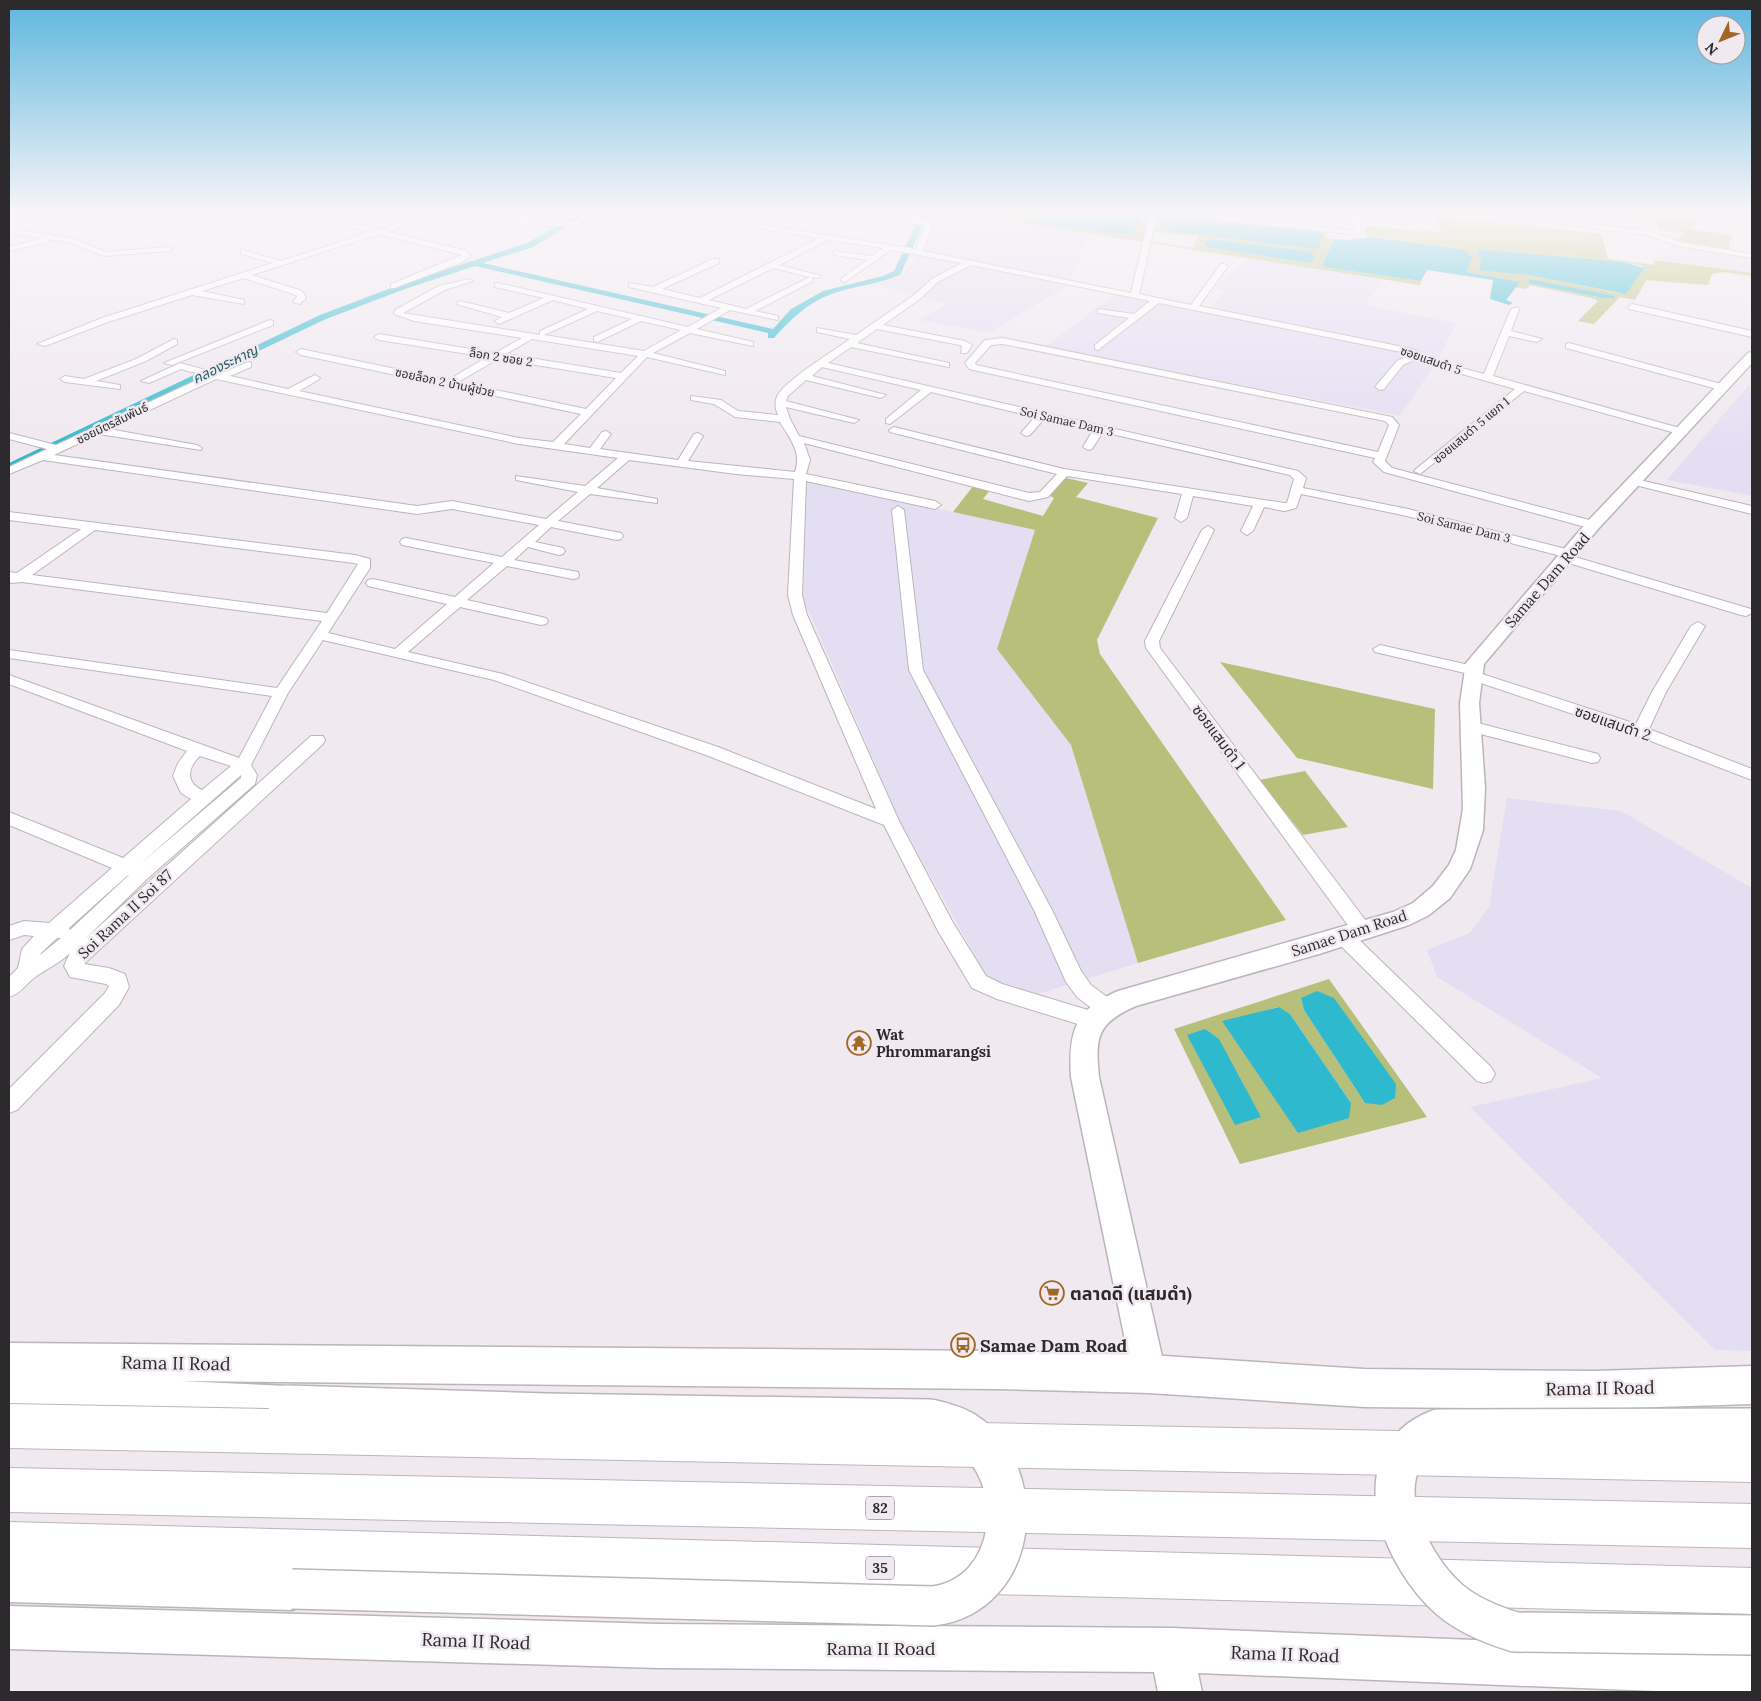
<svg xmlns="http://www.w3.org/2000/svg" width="1761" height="1701" font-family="Lora,'Noto Sans Thai',serif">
<rect width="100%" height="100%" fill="#f0e9f0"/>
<g fill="#e4def3">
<polygon points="932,214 963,214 1089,233 1071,280 1210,308 1225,291 1214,288 1247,258 1382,280 1365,305 1456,323 1437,361 1400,416 1046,346 1114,295 1069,285 989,333 919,320 947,304 877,285 898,277 913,262"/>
<polygon points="1671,245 1752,257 1752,273 1654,260"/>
<polygon points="1748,386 1752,386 1752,496 1667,480"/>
<polygon points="805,480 1036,530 997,649 1071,745 1138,963 1038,994 988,979 901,823 803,598"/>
<polygon points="1507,798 1621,811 1752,888 1752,1351 1715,1350 1470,1107 1602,1078 1437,977 1427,950 1470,933 1489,907"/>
</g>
<g fill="#b7c07b" fill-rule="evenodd">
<path d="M963 214H1003L1005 217 1024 218 1027 214H1037L1034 220 1158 214 1326 232 1325 237 1334 239 1323 262 1324 267 1421 281 1420 285ZM1155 232 1198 236V237L1193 248 1151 241ZM1211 239 1302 250 1308 263 1206 247 1204 242Z"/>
<polygon points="1590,214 1708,214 1690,229 1732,235 1728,251 1674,242 1684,233 1659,230 1656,222"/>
<path d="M1376 238 1608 259 1655 265 1635 300 1620 297 1594 324 1578 321 1598 301 1595 299 1530 285 1526 289 1515 287 1520 282 1467 272ZM1476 249 1623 262 1643 266 1618 293 1528 275 1479 269 1481 260ZM1530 279 1614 296 1603 298 1531 284 1528 281Z"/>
<polygon points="1066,478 1088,483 1076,497 1158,518 1097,640 1100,654 1286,920 1138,963 1071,745 997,649 1035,530 953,512 974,485 991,489 983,499 1043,516 1054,498 1048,495"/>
<polygon points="1220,662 1435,709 1433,789 1297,758"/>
<polygon points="1305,771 1348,827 1303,835 1259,780"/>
<path d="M1329 979 1427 1117 1240 1164 1174 1029ZM1301 998 1365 1103 1304 1010ZM1278 1007 1290 1014 1351 1103 1251 1015Z"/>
</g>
<g fill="#b7c167">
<polygon points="1433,215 1601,234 1608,259 1466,247 1365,236 1365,226 1442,232"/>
<polygon points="1654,260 1752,273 1752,276 1723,272 1712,274 1708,285 1646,280 1655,265"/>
</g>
<g fill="#2fb9ce">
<polygon points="1037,214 1135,214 1141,216 1133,234 1129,235 1037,223 1034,220"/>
<polygon points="1170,217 1320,232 1324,233 1318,249 1161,230 1164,218"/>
<polygon points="1371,237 1465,250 1472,257 1467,272 1520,282 1506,300 1513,303 1509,305 1490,299 1493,280 1427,270 1421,281 1324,267 1323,263 1334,239 1346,240"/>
<polygon points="1211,239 1302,250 1313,253 1314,260 1308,263 1206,247 1204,242"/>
<polygon points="1476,249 1623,262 1644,268 1626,294 1528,275 1479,270 1481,260"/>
<polygon points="1530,279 1615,296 1614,298 1603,298 1531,284 1528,282"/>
<polygon points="1317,991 1334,998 1396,1084 1395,1098 1382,1105 1365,1103 1304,1010 1301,998"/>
<polygon points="1279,1007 1290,1014 1351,1103 1349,1118 1298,1133 1222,1021"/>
<polygon points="1205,1029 1219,1039 1261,1117 1235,1125 1187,1035"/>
</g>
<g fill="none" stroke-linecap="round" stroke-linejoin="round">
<path fill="#2fb9ce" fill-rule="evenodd" d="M578 214H587L533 247 483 263 773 329 791 309 823 291 883 276 894 271 921 214H928L900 275C877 285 851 286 829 295 806 304 790 320 774 338H768V333L475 266 405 289 326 319 9 470V463L320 315 399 285 527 243Z"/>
<g stroke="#bbb5bb" stroke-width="2">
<g id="minor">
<polygon points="302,214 315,214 378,230 426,214 437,214 387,232 464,250 471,255 463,262 394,288 391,288 391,284 462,255 379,234 252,275 302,291 306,298 300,304 293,302 297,297 296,295 244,278 202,291 244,300 244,304 192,295 108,322 45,346 37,344 102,318 273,263 241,254 241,250 281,261 370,232"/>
<polygon points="473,214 488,214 521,221 574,222 586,214 594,214 575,226 521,225"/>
<path d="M671 214H690L916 249 925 225 895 222 875 214 929 221 933 223 923 251 1131 293 1150 214H1157L1139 294 1191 305 1221 264H1224L1228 266 1199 306 1413 349 1443 363 1484 374 1511 309 1518 307 1519 309 1511 331 1542 339 1537 342 1509 336 1493 376 1687 430V434H1679L1524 391 1420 474 1414 471 1416 469 1515 389 1437 367 1418 358 1403 365 1384 389 1380 390 1375 387 1397 361 1411 354 1159 303 1098 350 1095 349V345L1129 318 1098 313V309L1134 314 1150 301 971 265 938 282 920 299 883 325 965 341 972 345 967 353H961L962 346 960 345 877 329 857 343 949 363V367L851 347 828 363 1298 471 1306 478 1303 488 1408 509 1574 551 1576 554 1575 557 1751 609 1752 613 1746 616 1741 615 1562 561 1561 556 1407 516 1301 494 1296 508 1284 511 1264 507 1253 531 1247 535 1241 531 1253 506 1193 496 1187 518 1181 522 1175 518 1182 494 1067 476 1048 497 1029 501 804 443 810 460 806 474 935 501 941 505 935 509 806 481 802 595 807 615 899 821 952 921 986 976 1002 984 1098 1013 1077 997 1066 982 1034 910 909 670 892 510 898 506 904 510 923 670 1052 910 1081 971 1091 985 1115 1003 1118 1009 1115 1015 1108 1017 1102 1015 1104 1020 1101 1026 1094 1029 997 999 972 988 938 931 884 825 706 755 494 680 323 640 288 693 251 765 257 775 255 784 148 878 83 941 311 736H323L325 740 323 744 86 962 84 964 109 968 125 974 129 987 119 1005 17 1110 9 1113V1089L105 993 109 986 106 984 70 977 64 966 70 953C59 964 46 969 34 978 25 985 20 994 9 997V977L18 968 22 949 34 936 24 935 9 940V926L24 921 49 923 112 868 9 825V812L123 858 191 799 181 793 173 776 178 763 187 751 9 684V675L239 758 272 696 9 658V650L277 688 322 621 22 582 11 583 9 580V572L17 573 81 529 9 520V512L355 555 370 559V568L328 633 395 649 447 604 368 586 366 583 368 580 373 579 455 597 494 563 402 545 400 542 402 539 406 538 502 557 539 525 452 509 417 514 43 460 9 474V467L47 449 9 439V433L56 445 206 376 181 369 149 383 141 381 180 363 220 374 248 362 251 363V367L230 376 288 389 315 375 320 378 318 380 299 391 519 438 553 442 581 414 301 355 296 352 301 349 448 380 487 357 379 340 374 337 379 334 495 353 522 338 414 321 394 314 395 310 439 286 469 279 473 281 445 290 403 313 540 335V331L588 309 553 300 499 324 495 321 502 317 456 304 460 301 509 313 544 298 495 287V283H498L688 327 721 308 629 287V283L653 287 713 259H719V263L662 289 700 298 819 238ZM828 240 883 248 872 256 834 251V255L867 260 842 278 841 280 845 282 891 250 962 263 932 279 914 295 856 335 817 328V332L850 339C832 352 791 377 779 393 774 400 775 408 778 415L738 411 721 400 691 396V400L714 404 735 417 780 422C790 439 802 452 795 472L688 461 703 436 698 433 694 434 678 460 600 449 611 434 606 431 602 432 590 448 564 444 647 357 725 375V371L653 353 690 333 753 346V342L697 329 730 310 778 320V316L755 311 813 281 812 277 818 278 822 276 779 265ZM773 268 810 277 746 309 709 300ZM597 311 632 319 594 337V341L597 342 641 321 681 330 644 351 544 335ZM532 339 638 356 621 373 506 354ZM498 359 616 378 586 409 458 382ZM822 367 921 390 886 419V423L890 424 931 392 1035 417 1021 433 1026 436 1030 435 1044 419 1093 430 1083 447 1088 450 1092 449 1103 432 1290 475 1294 479 1287 503H1284L1064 469 894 427 889 430 890 432 1057 474 1040 492 1029 493 799 436 790 419 786 407 854 423 859 420 786 401 788 396 806 380 881 398 886 395 812 376ZM216 379 519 444 618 458 585 486 516 476V480L578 492 546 519 452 501 417 506 54 455 99 434 201 450 202 448 197 445 109 429ZM629 460 736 474 794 479 788 595 793 615 876 809 718 747 503 674 408 652 460 607 541 625 546 624 548 621 546 618 467 600 507 566 573 579 578 578 579 575 578 572 514 560 528 547 559 555 563 554 565 551 563 548 535 542 551 527 617 540 621 539 623 536 621 533 558 521 590 494 657 503V499L597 488ZM95 530 354 563 358 564 327 613 32 575ZM200 756 231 766 202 790C185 782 188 767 200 756ZM241 775V778L139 865ZM128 875H129L70 930 69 928ZM57 938H61L40 955 41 953Z"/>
<polygon points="1170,214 1197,214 1350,230 1354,229 1353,225 1342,222 1351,220 1350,214 1357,214 1359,221 1413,226 1411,214 1418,214 1421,226 1415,230 1360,225 1361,233 1350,234"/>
<polygon points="1482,214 1506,214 1649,231 1680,242 1752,254 1752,258 1678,246 1648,235"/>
<polygon points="1697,214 1718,214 1752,219 1752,223"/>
<polygon points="9,229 70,238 106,252 169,247 173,249 169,251 105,256 68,242 48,239 48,242 9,251 9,247 43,238 9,233"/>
<polygon points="1632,304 1752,331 1752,337 1629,309 1628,307"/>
<polygon points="270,320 273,321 273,325 172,365 164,363"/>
<path d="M1003 338 1392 417 1399 425 1385 461 1392 468 1597 522 1599 525 1593 529 1384 472 1373 462 1375 458 969 369 965 363 985 340ZM1003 344 1385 421 1389 425 1378 452 976 365 975 363 991 345Z"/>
<polygon points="174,339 177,340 177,344 146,361 96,381 120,385 120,389 65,382 60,379 65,376 84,379 136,359"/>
<polygon points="1569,343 1725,385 1726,387 1721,390 1566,348 1566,344"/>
<polygon points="1635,479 1752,506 1752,514 1631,484 1631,480"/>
<polygon points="1208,526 1214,530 1159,641 1160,648 1369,925 1371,930 1369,935 1362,937 1355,935 1146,648 1145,641 1202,530"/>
<polygon points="1698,622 1705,626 1666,692 1649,729 1752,769 1752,780 1635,735 1466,678 1464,675 1465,673 1375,652 1373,649 1380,645 1478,667 1480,670 1479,673 1636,724 1652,692 1691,626"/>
<polygon points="1470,721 1598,754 1600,758 1598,762 1592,763 1465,730 1462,726"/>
<polygon points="1344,930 1351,932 1491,1067 1495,1074 1491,1081 1484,1083 1477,1081 1337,942 1335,937 1337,932"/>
</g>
</g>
<g stroke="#bbb5bb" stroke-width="3">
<path id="tertiary" d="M1752 352V363L1599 528 1484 664 1479 703 1485 788 1483 830 1470 869 1450 898 1429 915 1409 925 1319 954 1136 1006C1097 1023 1095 1037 1099 1077L1166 1374 1161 1386 1149 1391 1137 1386 1132 1374 1071 1077C1068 1032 1075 1009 1118 991L1393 912 1413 903 1433 886 1449 865 1456 850 1463 809 1460 703 1466 663 1587 522 1748 353Z"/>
</g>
<g stroke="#bbb5bb" stroke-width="3">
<g id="secondary">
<polygon points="9,1343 996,1351 1149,1355 1364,1369 1595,1371 1752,1366 1752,1404 1595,1409 1364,1407 1149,1393 996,1389 180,1381 288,1386 301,1392 307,1405 301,1418 288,1424 9,1411"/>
<polygon points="9,1560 292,1568 307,1574 313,1589 307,1604 292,1610 9,1602"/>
<polygon points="9,1606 659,1624 1172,1628 1752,1651 1752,1692 1681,1692 1198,1673 1202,1692 1158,1692 1154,1672 659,1668 9,1649"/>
</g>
</g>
<g stroke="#bbb5bb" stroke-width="2">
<polygon id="trunk" points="9,1522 1752,1568 1752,1614 9,1568"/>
</g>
<use href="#minor" fill="#fff" fill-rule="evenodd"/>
<use href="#tertiary" fill="#fff" fill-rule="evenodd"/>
<use href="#secondary" fill="#fff" fill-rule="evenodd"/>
<use href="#trunk" fill="#fff" fill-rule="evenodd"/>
<g stroke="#bbb5bb" stroke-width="42" stroke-linecap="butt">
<g id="secondary-bridge">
<path d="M288 1405 546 1413 930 1419C942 1422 955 1425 966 1432 1030 1475 1019 1595 933 1606L292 1589"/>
<path d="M1752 1428 1438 1429C1360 1460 1403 1559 1450 1600 1469 1616 1492 1625 1515 1632L1752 1635"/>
</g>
</g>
<g stroke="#bbb5bb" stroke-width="46" stroke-linecap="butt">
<g id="motorway-bridge">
<polyline points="9,1426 1752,1460"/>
<polyline points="9,1490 1752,1526"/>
</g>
</g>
<use href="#secondary-bridge" stroke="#fff" stroke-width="39"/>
<use href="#motorway-bridge" stroke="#fff" stroke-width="44"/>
</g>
<linearGradient id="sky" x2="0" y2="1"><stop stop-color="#5eb6de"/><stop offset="0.47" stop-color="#f8f5f8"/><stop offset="1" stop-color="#f8f5f8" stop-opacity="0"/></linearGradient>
<rect width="1761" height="452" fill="url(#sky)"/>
<defs>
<g id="temple-ring" transform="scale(1.25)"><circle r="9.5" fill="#f0e9f0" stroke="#a16726" stroke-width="1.5"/><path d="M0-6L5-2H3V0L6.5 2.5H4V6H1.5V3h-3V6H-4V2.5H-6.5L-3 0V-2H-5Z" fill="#a16726"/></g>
<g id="supermarket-ring" transform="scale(1.25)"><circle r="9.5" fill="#f0e9f0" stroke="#a16726" stroke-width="1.5"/><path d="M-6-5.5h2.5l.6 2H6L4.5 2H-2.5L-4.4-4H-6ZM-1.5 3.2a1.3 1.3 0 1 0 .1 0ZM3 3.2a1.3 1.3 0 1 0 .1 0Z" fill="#a16726"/></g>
<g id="bus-ring" transform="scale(1.25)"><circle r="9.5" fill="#f0e9f0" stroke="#a16726" stroke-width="1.5"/><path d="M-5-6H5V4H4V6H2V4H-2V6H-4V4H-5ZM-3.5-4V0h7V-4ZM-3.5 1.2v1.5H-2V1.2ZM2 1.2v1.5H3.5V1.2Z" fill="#a16726"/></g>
</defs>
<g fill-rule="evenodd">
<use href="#temple-ring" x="859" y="1043"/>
<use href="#supermarket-ring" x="1052" y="1293"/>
<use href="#bus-ring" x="963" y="1345"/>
</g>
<g text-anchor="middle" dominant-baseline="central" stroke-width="5" stroke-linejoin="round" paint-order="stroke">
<g font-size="12" fill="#2d2a2d" stroke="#f0e9f0">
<text transform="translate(501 357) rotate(9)">ล็อก 2 ซอย 2</text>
<text transform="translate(1431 360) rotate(19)">ซอยแสมดำ 5</text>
<text transform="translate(445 382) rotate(12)">ซอยล็อก 2 บ้านผู้ช่วย</text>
<text transform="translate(1067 421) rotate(13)">Soi Samae Dam 3</text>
<text transform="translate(112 423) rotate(-26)">ซอยมิตรสัมพันธ์</text>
<text transform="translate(1471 430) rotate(-40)">ซอยแสมดำ 5 แยก 1</text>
<text transform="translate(1464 527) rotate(14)">Soi Samae Dam 3</text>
</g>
<g font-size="14" font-style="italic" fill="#285d66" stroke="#f0e9f0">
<text transform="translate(225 364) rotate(-26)">คลองระหาญ</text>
</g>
<g fill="#f0e9f0" stroke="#686368" stroke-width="1">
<rect x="866" y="1496.5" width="28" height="23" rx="4"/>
<rect x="866" y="1556.5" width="28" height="23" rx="4"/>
</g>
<g font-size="14" font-weight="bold" fill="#2d2a2d">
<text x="880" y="1508">82</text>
<text x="880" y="1568">35</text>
</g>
<g font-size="15" fill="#2d2a2d" stroke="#f0e9f0">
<text transform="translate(1547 580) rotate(-49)">Samae Dam Road</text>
<text transform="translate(1613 723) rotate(19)">ซอยแสมดำ 2</text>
<text transform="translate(1219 737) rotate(53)">ซอยแสมดำ 1</text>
<text transform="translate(125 914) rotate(-43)">Soi Rama II Soi 87</text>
<text transform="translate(1349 933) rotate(-18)">Samae Dam Road</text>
</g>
<g font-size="15" font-weight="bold" fill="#2d2a2d" stroke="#f0e9f0" text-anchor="start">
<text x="876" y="1034">Wat<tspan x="876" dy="17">Phrommarangsi</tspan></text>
</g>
<g font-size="18" font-weight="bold" fill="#2d2a2d" stroke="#f0e9f0" text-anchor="start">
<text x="1070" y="1293">ตลาดดี (แสมดำ)</text>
<text x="980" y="1345">Samae Dam Road</text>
</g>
<g font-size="18" fill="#2d2a2d" stroke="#f0e9f0">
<text transform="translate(176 1363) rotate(1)">Rama II Road</text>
<text transform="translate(1600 1388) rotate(-1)">Rama II Road</text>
<text transform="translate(476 1641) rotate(2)">Rama II Road</text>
<text x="881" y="1648">Rama II Road</text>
<text transform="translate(1285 1654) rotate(2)">Rama II Road</text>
</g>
</g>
<rect width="1761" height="1701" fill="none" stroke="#2d2a2d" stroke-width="20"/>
<g transform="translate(1721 40) rotate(227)"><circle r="24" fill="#f0e9f0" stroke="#a29da2"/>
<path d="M0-4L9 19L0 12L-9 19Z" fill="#a16726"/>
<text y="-8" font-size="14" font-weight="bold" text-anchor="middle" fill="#2d2a2d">N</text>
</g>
</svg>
